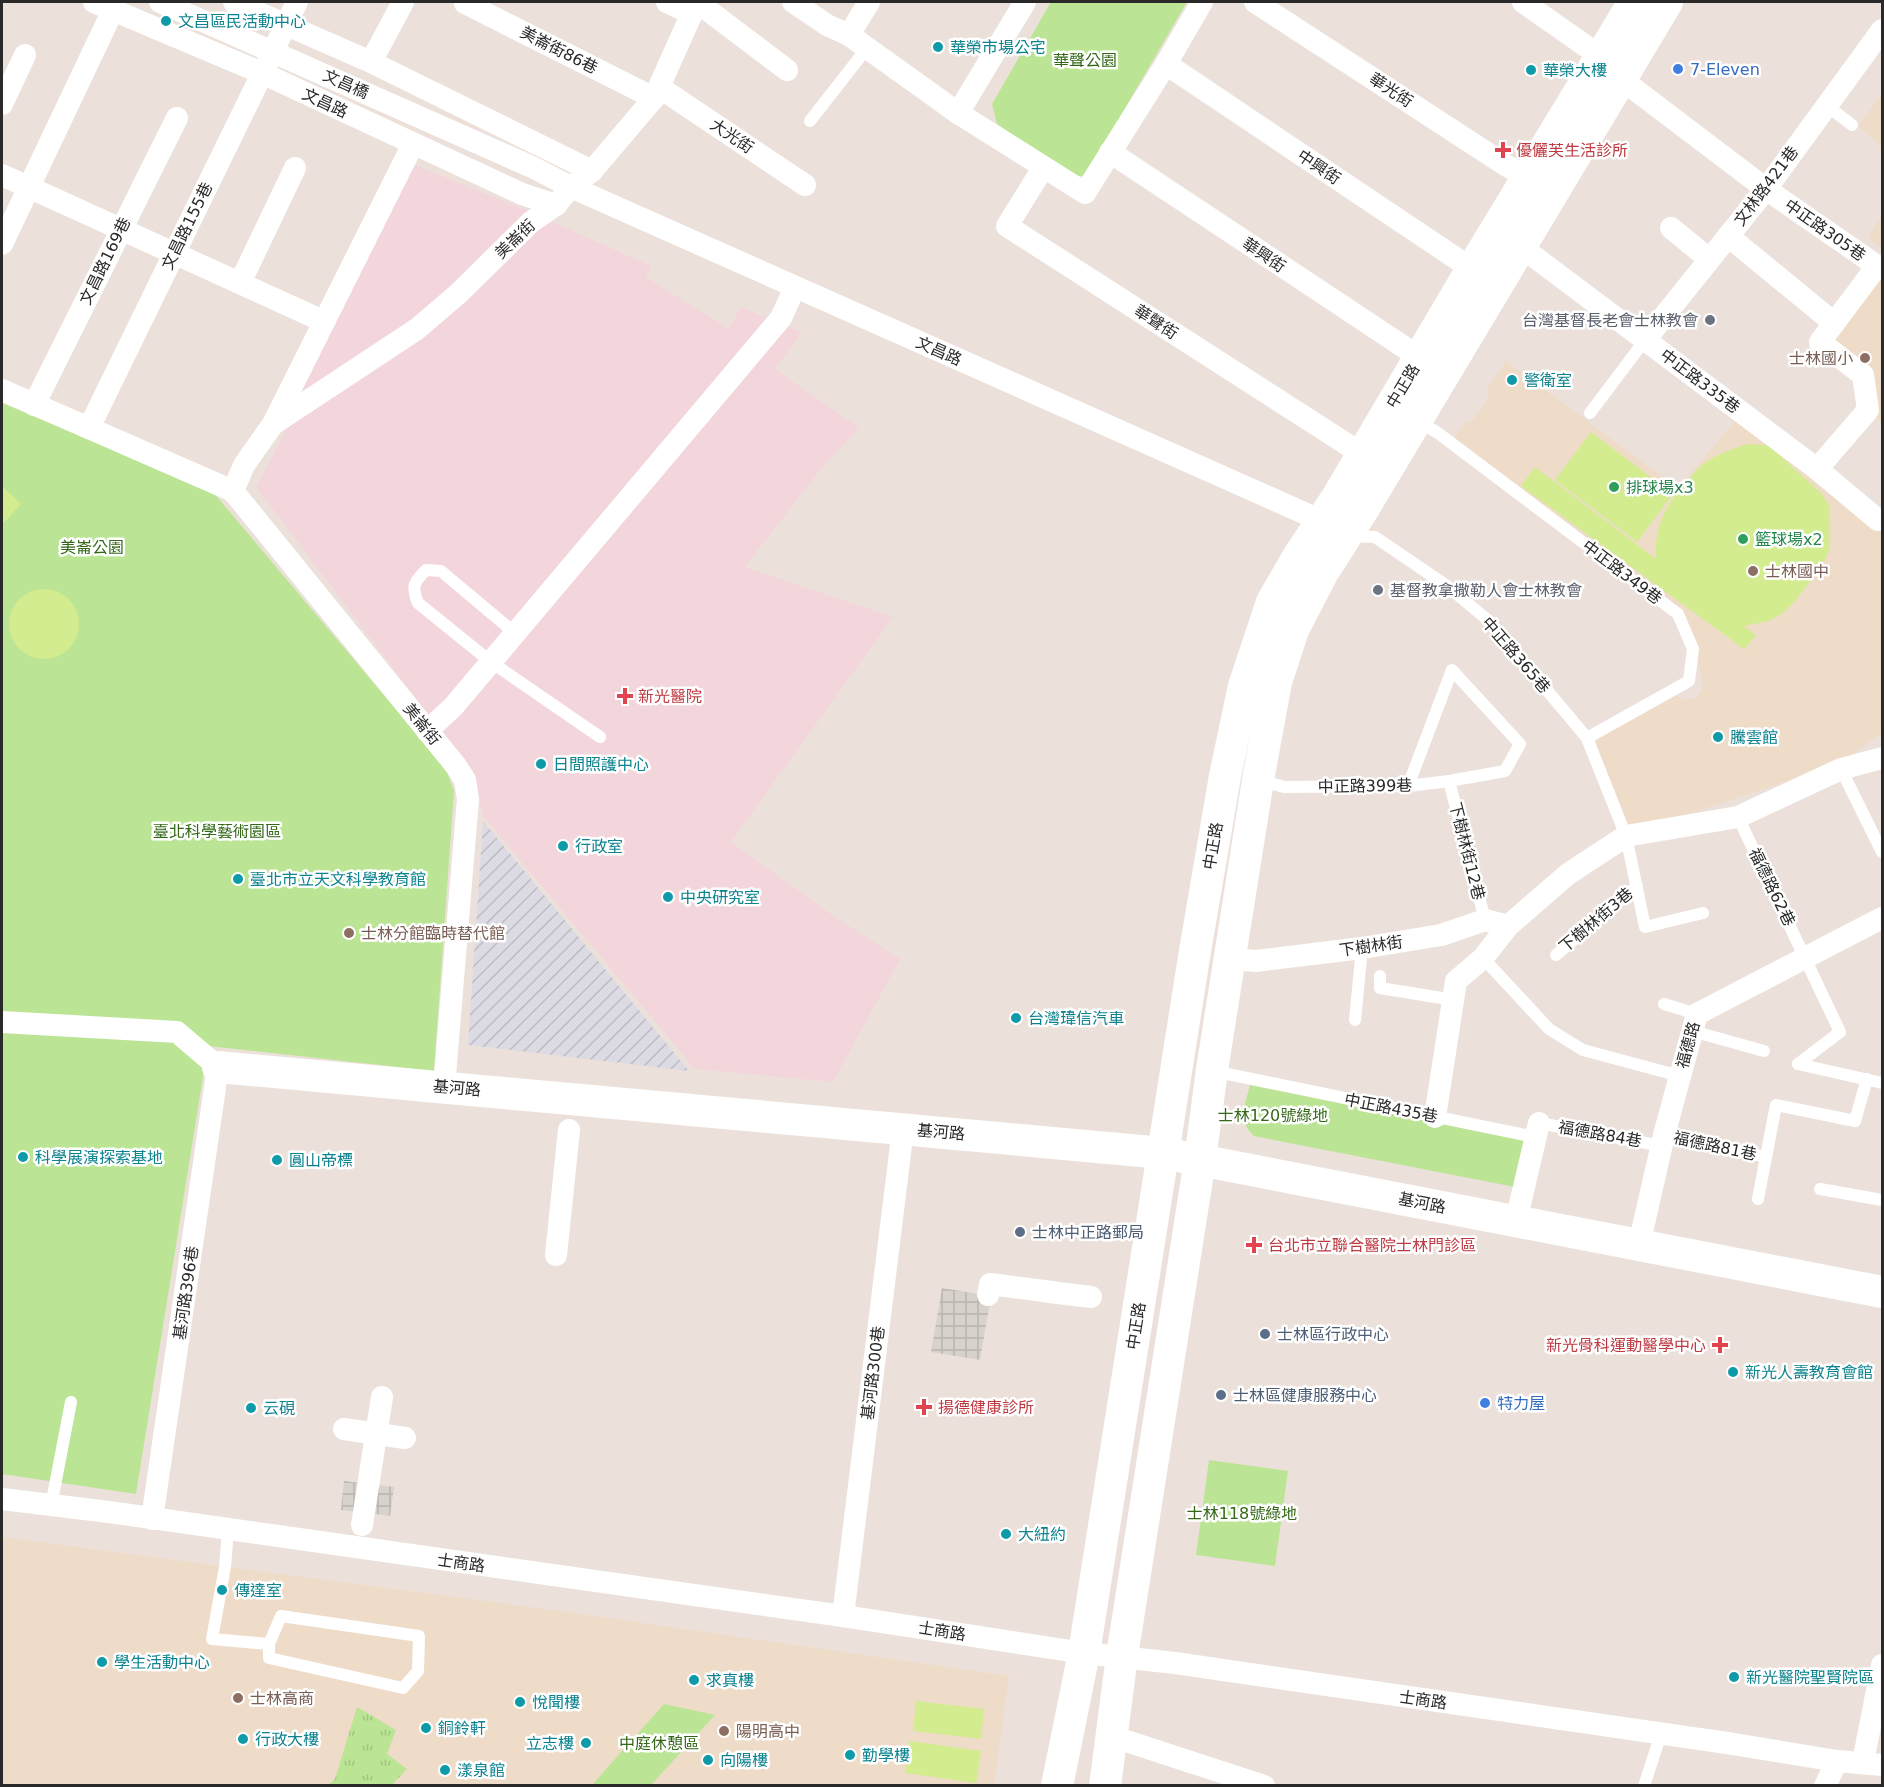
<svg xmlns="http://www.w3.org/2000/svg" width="1884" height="1787" font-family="'DejaVu Sans','Noto Sans TC',sans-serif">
<defs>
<pattern id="industrial-furrows" width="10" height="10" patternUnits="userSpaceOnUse" patternTransform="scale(1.5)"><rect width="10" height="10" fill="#dcdbe4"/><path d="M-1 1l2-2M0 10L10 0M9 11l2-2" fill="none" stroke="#bdbcc4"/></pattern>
<pattern id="grass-tufts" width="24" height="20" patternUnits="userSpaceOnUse" patternTransform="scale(1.5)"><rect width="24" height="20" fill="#bbe594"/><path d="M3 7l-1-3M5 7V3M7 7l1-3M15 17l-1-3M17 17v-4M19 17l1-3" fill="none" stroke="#a1c480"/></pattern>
<pattern id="plaza-grid" width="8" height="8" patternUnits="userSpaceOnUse" patternTransform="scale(1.5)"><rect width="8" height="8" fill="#d8d2cd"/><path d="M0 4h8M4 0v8" fill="none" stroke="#b9b4b0"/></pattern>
</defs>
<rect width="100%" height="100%" fill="#ece1da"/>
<polygon fill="url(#industrial-furrows)" points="483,821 689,1071 468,1045"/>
<g fill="#eedcc8">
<polygon points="1882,94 1882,148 1858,126"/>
<polygon points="1882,215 1882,249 1868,238"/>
<polygon points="1882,268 1882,423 1874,415 1829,343"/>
<polygon points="1506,361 1678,488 1741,414 1882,524 1882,732 1840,764 1639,830 1625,825 1596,742 1600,735 1674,694 1684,700 1696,698 1703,688 1696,646 1680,613 1453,439 1464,424 1472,421 1489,397 1487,389"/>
<polygon points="2,1537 553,1610 1009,1676 994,1785 2,1786"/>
</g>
<polygon fill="#f3d6dc" points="410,163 528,211 651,266 646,277 729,329 741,307 802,332 775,369 859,428 820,470 745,567 893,617 731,842 828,912 900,959 833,1082 695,1069 483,816 474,775 256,487 284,434 314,362"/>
<polygon fill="url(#grass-tufts)" points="357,1707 396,1730 387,1754 407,1769 392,1785 328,1785 335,1779"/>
<g fill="#bbe594">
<polygon points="1051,2 1187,2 1086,175 1074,177 997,124 992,104"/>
<polygon points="2,403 213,492 446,769 454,791 434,1071 208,1046 136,1494 2,1474"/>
<path d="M1250 1085 1525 1141 1515 1187 1254 1136C1236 1120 1245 1106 1250 1085Z"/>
<polygon points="1209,1460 1288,1471 1275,1566 1196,1555"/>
<polygon points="664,1704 715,1715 651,1785 592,1785"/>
</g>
<g fill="#d3ec8f">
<polygon points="1591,432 1673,494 1637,542 1555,480"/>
<path d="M1749 444 1768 445 1821 493 1829 505 1830 526V547L1823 565 1795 601 1783 613 1769 621 1744 626 1756 635 1744 649 1521 486 1535 467 1656 559C1654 529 1665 505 1685 483 1692 476 1697 468 1705 463 1717 454 1734 448 1749 444Z"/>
<polygon points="2,486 21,504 2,525"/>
<circle cx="44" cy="624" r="35"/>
<polygon points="916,1701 984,1709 981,1739 913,1731"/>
<polygon points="910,1741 981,1751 976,1783 905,1773"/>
</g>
<g fill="url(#plaza-grid)">
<polygon points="942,1288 991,1296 980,1360 931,1352"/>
<polygon points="344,1481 394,1487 390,1516 341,1510"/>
</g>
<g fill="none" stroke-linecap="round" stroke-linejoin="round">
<g stroke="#fff" stroke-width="12">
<polyline points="1826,105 1852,125"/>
<polyline points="810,121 867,48"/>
<polyline points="1590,413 1645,340"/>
<polyline points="1416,420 1438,433 1678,614 1693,649 1689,681 1587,738"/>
<polyline points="1349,536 1375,537 1447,586 1489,621 1587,738 1626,836 1645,927 1703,913"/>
<path d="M515 633 441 571 426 570C414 582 411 586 418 603L491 662 600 737"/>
<polyline points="1841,769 1882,852"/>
<polyline points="1259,780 1284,787 1408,786 1449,781 1505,771 1520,744 1452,670 1408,786"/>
<polyline points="1449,781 1485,920"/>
<polyline points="1738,817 1840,1032 1798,1064"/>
<polyline points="1556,955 1637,886"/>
<polyline points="1483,958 1549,1029 1583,1050 1680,1076"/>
<polyline points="1380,976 1380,988 1454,1000"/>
<polyline points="1664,1004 1697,1014"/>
<polyline points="1355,1020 1362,948"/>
<polyline points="1692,1031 1764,1051"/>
<polyline points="1798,1064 1882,1083"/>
<polyline points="1213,1071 1535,1137"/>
<polyline points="1539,1123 1662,1146"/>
<polyline points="1664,1135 1766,1157"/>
<polyline points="1820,1189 1882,1200"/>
<polyline points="1758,1199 1776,1105 1855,1121 1867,1079"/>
<polyline points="51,1506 71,1402"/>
<polyline points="228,1530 225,1567 212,1639 269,1644"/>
<polygon points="281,1616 419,1636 418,1671 403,1688 269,1658 269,1644"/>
<polyline points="1644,1786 1661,1734"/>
</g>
<g stroke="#fff" stroke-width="22">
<polyline points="94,2 262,73 522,194 556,205"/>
<polyline points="160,2 532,167 571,187 1322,521 1334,529"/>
<polyline points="234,2 371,62 592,171"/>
<polyline points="667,2 692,14"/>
<polyline points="697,2 787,70"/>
<polyline points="793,2 827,25 849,35 958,113 1085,193 1166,64 1202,2"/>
<polyline points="1255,2 1507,166 1528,178"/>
<polyline points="1523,2 1600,56"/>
<polyline points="465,3 654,98"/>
<polyline points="849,35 869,2"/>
<polyline points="371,62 403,2"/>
<polyline points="1166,64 1472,269"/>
<polyline points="1621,79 1766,189 1877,266 1820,342 1863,375 1868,410 1817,469"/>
<polyline points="659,87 805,185"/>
<polyline points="2,104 25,55"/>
<polyline points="958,113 1025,2"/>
<polyline points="1110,152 1419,357"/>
<polyline points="1043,168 1007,226 1362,454"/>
<polyline points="2,175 323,321"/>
<polyline points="1671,228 1709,259"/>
<polyline points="1728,236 1834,323"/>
<polyline points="2,244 113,10"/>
<polyline points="1520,246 1817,469 1878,520"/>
<polyline points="240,283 295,168"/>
<polyline points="1645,340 1766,189 1882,30"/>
<polyline points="2,390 233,491"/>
<polyline points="34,405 177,118"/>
<polyline points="273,424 413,144"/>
<polyline points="89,428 297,2"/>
<polyline points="427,731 453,707 781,318 795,287"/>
<polyline points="1231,959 1256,961 1362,948 1441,935 1485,920 1508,926 1568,874 1626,836 1738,817 1841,769 1882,758"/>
<polyline points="2,1022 177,1032 218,1067 152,1519"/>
<polyline points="444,1087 468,799 465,780 456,766 233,491 244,465 273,424 417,329 459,293 531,222 556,205 571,187 592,171 654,98 697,2"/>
<polyline points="1435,1117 1456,981 1483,958 1508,926"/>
<polyline points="1516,1221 1539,1123"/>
<polyline points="1639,1245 1664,1135 1697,1014 1882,918"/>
<polyline points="556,1255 569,1130"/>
<polyline points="1050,1292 1091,1297"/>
<polyline points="988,1295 990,1284 1052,1292"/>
<polyline points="344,1429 405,1438"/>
<polyline points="2,1499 109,1512 843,1616 1084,1653 1175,1663 1727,1743 1837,1761 1882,1765"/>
<polyline points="362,1525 382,1397"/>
<polyline points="843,1616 903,1129"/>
<polyline points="1111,1736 1264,1786"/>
<polyline points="1863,1762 1882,1665"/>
<polyline points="1825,1786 1837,1761"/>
</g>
<g stroke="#fff" stroke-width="32">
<polyline points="218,1067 1163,1153 1882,1292"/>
<polyline points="1057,1786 1084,1653 1195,951 1225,776 1244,686 1272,602 1298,557 1338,496 1472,269 1634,2"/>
<polyline points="1105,1786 1122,1656 1200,1160 1212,1070 1258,780 1276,682 1293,630 1323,572 1362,511 1667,2"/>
</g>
</g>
<g fill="#0f9aa8" stroke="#fff" stroke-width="2">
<circle cx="166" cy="21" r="6"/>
<circle cx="938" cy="47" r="6"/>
<circle cx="1531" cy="70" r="6"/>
<circle cx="1512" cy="380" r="6"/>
<circle cx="1718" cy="737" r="6"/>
<circle cx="541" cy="764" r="6"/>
<circle cx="563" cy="846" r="6"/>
<circle cx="238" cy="879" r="6"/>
<circle cx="668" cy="897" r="6"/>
<circle cx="1016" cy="1018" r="6"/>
<circle cx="23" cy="1157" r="6"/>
<circle cx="277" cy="1160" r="6"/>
<circle cx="1733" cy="1372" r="6"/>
<circle cx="251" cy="1408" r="6"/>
<circle cx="1006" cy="1534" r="6"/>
<circle cx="222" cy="1590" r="6"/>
<circle cx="102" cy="1662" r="6"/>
<circle cx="1734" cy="1677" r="6"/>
<circle cx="694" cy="1680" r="6"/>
<circle cx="520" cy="1702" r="6"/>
<circle cx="426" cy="1728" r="6"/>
<circle cx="243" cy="1739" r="6"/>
<circle cx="586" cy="1743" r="6"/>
<circle cx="850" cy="1755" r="6"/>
<circle cx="708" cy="1760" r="6"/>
<circle cx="445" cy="1770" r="6"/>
</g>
<g fill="#3f7fe0" stroke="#fff" stroke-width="2">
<circle cx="1678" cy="69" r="6"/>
<circle cx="1485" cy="1403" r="6"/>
</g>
<g fill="#e0444e" stroke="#fff" stroke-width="2">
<path d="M1500 141h6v6h6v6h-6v6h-6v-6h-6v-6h6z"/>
<path d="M622 687h6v6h6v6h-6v6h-6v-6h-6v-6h6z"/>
<path d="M1251 1236h6v6h6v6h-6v6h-6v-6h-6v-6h6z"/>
<path d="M1717 1336h6v6h6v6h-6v6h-6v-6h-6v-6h6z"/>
<path d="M921 1398h6v6h6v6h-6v6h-6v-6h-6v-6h6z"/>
</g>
<g fill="#6b7280" stroke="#fff" stroke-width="2">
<circle cx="1710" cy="320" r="6"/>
<circle cx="1378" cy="590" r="6"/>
</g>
<g fill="#8d6e63" stroke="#fff" stroke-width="2">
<circle cx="1865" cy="358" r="6"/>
<circle cx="1753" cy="571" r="6"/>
<circle cx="349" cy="933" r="6"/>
<circle cx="238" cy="1698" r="6"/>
<circle cx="724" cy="1731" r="6"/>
</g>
<g fill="#2e9e5b" stroke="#fff" stroke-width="2">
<circle cx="1614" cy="487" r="6"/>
<circle cx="1743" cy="539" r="6"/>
</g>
<g fill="#5c6f8a" stroke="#fff" stroke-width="2">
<circle cx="1020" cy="1232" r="6"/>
<circle cx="1265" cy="1334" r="6"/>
<circle cx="1221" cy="1395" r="6"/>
</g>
<g text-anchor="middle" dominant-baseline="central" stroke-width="5" stroke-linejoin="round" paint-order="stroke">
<g font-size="16" fill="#0d838f" stroke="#fff" text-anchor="start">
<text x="178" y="21">文昌區民活動中心</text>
<text x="950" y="47">華榮市場公宅</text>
<text x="1543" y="70">華榮大樓</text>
<text x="1524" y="380">警衛室</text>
<text x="1730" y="737">騰雲館</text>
<text x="553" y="764">日間照護中心</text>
<text x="575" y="846">行政室</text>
<text x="250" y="879">臺北市立天文科學教育館</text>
<text x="680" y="897">中央研究室</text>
<text x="1028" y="1018">台灣瑋信汽車</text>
<text x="35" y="1157">科學展演探索基地</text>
<text x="289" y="1160">圓山帝標</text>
<text x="1745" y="1372">新光人壽教育會館</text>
<text x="263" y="1408">云硯</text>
<text x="1018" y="1534">大紐約</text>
<text x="234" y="1590">傳達室</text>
<text x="114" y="1662">學生活動中心</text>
<text x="1746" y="1677">新光醫院聖賢院區</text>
<text x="706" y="1680">求真樓</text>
<text x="532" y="1702">悅聞樓</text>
<text x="438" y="1728">銅鈴軒</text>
<text x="255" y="1739">行政大樓</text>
<text x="574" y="1743" text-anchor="end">立志樓</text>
<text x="862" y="1755">勤學樓</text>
<text x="720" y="1760">向陽樓</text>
<text x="457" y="1770">漾泉館</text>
</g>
<g font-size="16" fill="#292929" stroke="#fff">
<text transform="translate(559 50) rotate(27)">美崙街86巷</text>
<text transform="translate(346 84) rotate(24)">文昌橋</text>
<text transform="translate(1391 90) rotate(33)">華光街</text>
<text transform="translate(325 103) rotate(25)">文昌路</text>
<text transform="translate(732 136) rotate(34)">大光街</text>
<text transform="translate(1319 167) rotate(34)">中興街</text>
<text transform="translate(1766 186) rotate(-53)">文林路421巷</text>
<text transform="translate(187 226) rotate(-64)">文昌路155巷</text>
<text transform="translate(1825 230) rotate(35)">中正路305巷</text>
<text transform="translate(515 239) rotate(-43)">美崙街</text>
<text transform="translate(1264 255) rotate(34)">華興街</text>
<text transform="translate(105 261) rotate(-64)">文昌路169巷</text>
<text transform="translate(1156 322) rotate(33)">華聲街</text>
<text transform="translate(939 351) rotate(24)">文昌路</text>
<text transform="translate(1700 381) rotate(37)">中正路335巷</text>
<text transform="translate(1403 386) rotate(-59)">中正路</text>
<text transform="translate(1622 572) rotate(37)">中正路349巷</text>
<text transform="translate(1516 655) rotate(49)">中正路365巷</text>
<text transform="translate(422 724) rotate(51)">美崙街</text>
<text transform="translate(1365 786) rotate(-1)">中正路399巷</text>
<text transform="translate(1213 846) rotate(-80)">中正路</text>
<text transform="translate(1467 851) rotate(76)">下樹林街12巷</text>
<text transform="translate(1772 887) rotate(64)">福德路62巷</text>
<text transform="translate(1596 920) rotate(-40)">下樹林街3巷</text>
<text transform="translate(1371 946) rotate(-8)">下樹林街</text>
<text transform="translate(1688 1045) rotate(-75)">福德路</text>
<text transform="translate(457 1088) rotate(5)">基河路</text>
<text transform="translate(1391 1108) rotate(11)">中正路435巷</text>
<text transform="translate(941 1132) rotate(5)">基河路</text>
<text transform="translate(1600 1134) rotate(10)">福德路84巷</text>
<text transform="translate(1715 1146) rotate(12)">福德路81巷</text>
<text transform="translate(1422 1203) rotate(11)">基河路</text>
<text transform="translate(186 1293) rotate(-82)">基河路396巷</text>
<text transform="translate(1136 1326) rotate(-81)">中正路</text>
<text transform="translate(873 1373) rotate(-83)">基河路300巷</text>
<text transform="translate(461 1563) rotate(8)">士商路</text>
<text transform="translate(942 1631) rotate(9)">士商路</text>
<text transform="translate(1423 1700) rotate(8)">士商路</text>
</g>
<g font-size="16" fill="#346817" stroke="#fff">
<text x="1085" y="60">華聲公園</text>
<text x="92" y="547">美崙公園</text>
<text x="217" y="831">臺北科學藝術園區</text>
<text x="1273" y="1115">士林120號綠地</text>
<text x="1242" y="1513">士林118號綠地</text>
<text x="659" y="1743">中庭休憩區</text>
</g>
<g font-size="16" fill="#366cbe" stroke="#fff" text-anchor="start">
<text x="1690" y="69">7-Eleven</text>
<text x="1497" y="1403">特力屋</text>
</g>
<g font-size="16" fill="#be3a42" stroke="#fff" text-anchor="start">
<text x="1516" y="150">優儷芙生活診所</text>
<text x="638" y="696">新光醫院</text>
<text x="1268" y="1245">台北市立聯合醫院士林門診區</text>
<text x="1706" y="1345" text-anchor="end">新光骨科運動醫學中心</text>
<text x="938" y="1407">揚德健康診所</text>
</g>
<g font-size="16" fill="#5b616d" stroke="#fff" text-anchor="end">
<text x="1698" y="320">台灣基督長老會士林教會</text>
<text x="1390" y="590" text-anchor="start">基督教拿撒勒人會士林教會</text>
</g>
<g font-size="16" fill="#785e54" stroke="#fff" text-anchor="start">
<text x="1853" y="358" text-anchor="end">士林國小</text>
<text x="1765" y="571">士林國中</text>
<text x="361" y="933">士林分館臨時替代館</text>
<text x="250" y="1698">士林高商</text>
<text x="736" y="1731">陽明高中</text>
</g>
<g font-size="16" fill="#27864d" stroke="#fff" text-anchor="start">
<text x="1626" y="487">排球場x3</text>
<text x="1755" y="539">籃球場x2</text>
</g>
<g font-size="16" fill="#4e5e75" stroke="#fff" text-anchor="start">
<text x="1032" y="1232">士林中正路郵局</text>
<text x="1277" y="1334">士林區行政中心</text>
<text x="1233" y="1395">士林區健康服務中心</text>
</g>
</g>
<rect width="1884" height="1787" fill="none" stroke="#292929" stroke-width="6"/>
</svg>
